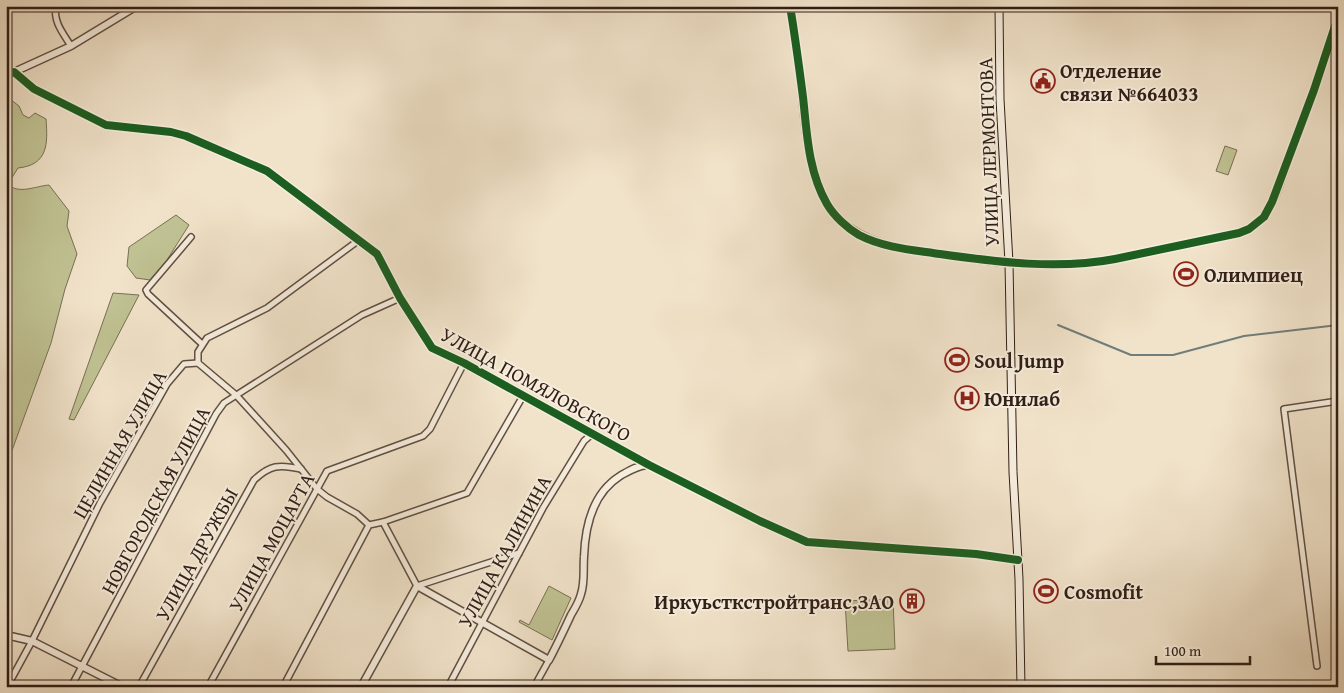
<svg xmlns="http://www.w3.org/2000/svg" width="1344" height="693" font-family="'Gentium Book Plus',serif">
<rect width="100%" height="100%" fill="#f1e3ca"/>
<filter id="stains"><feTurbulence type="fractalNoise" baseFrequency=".004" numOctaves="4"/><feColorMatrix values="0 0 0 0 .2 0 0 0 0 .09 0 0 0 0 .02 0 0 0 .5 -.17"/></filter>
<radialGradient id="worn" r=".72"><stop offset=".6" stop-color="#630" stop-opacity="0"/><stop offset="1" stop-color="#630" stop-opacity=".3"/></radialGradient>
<g fill="#c0c293" stroke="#787054">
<path d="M6 96 19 106 23 115 29 118 35 113 46 119C48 144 48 165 18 168L8 184C18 195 36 186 49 185L69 211 67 226 77 254 65 289 51 343 6 467Z"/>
<polygon points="1225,146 1237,150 1228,175 1216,171"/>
<polygon points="176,215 189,225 167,260 150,280 136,278 127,266 129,247"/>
<polygon points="113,293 139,295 74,420 69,419"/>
<polygon points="549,586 571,598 552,640 519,622 520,620 529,625"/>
<polygon points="893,599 895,649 848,651 845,601"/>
</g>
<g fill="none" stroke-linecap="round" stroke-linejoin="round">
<polyline stroke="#717d7a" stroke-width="2" points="1058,325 1131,355 1173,355 1244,336 1338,325"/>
<g stroke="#604f43" stroke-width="8">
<g id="minor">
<path d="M56 6C53 22 63 33 71 46"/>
<polyline points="191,237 146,290 148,294 202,344"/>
<path d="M1009 263 1045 264 1102 262 1229 235C1242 232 1255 228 1263 218 1276 202 1282 178 1289 158 1306 111 1323 64 1338 17"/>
<polyline points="198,363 236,395 286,450 317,489 327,497 357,514 369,525"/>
<polyline points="198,363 198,352 207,338 267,308 359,240"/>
<polyline points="383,522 417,586 519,553"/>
<polyline points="1317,666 1284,409 1338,401"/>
<polyline points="7,687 32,641 100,503 167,384 184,364 198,363"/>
<polyline points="71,687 216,414 224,403 362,315 400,298"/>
<path d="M139 687 254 480C270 465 279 464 301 469"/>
<polyline points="208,687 327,471 423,436 430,429 464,363"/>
<polyline points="283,687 369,525 383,522 467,493 523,396"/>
<polyline points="448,687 543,508 584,441 592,434"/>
<polyline points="534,687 549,660"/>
</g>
</g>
<g stroke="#604f43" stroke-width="9">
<g id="tertiary">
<path d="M790 6C794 31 798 56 801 82 805 122 807 190 839 219 868 247 911 250 949 255 969 258 989 262 1009 263"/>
<polyline points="14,72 71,46 137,6"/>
<polyline points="6,75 14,72 34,89 106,125 171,132 186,136 267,171 377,254 400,298 432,348 464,363 649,465 760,521 807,542 976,554 1018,560"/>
<polyline points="6,635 32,641 123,687"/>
<path d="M361 687 417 586 549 660C557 645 564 630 571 615 575 608 579 602 581 594 585 582 583 569 584 557 585 526 593 493 620 476 629 471 636 466 647 465"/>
</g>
</g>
<g stroke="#301e16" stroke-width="9">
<polyline id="secondary" points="999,6 1000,99 1009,263 1013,472 1019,579 1021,687"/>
</g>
<use href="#minor" stroke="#f6eddd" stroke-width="5"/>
<use href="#tertiary" stroke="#f6eddd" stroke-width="6"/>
<use href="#secondary" stroke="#f6eddd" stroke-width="7"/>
<g stroke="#f6eddd" stroke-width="11">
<g id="cycleway">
<path d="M790 6C795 36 799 66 803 97 807 133 808 171 827 204 834 216 847 228 859 235 884 248 914 250 940 254 997 262 1058 270 1115 259L1239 233 1249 229 1264 217 1272 202 1314 90 1338 17"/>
<polyline points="6,75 14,72 34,89 106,125 171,132 186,136 267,171 377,254 400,298 432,348 464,363 649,465 760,521 807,542 976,554 1018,560"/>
</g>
</g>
<use href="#cycleway" stroke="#1b5e20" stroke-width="8"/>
</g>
<defs>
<g id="civic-ring" transform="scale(1.25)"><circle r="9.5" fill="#f6eddd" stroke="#8f2418" stroke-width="1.5"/><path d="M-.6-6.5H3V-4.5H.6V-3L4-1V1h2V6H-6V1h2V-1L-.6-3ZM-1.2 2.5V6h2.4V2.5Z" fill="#8f2418"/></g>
<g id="stadium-ring" transform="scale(1.25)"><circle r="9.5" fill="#f6eddd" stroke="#8f2418" stroke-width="1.5"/><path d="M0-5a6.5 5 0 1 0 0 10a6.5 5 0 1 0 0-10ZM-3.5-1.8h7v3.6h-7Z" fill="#8f2418"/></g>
<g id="hospital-ring" transform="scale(1.25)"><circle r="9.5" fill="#f6eddd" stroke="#8f2418" stroke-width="1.5"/><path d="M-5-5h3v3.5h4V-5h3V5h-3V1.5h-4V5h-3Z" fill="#8f2418"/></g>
<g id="building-ring" transform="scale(1.25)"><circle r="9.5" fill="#f6eddd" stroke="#8f2418" stroke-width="1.5"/><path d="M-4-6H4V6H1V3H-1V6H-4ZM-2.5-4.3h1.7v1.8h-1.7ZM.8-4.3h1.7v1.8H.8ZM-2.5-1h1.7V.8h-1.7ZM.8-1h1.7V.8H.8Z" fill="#8f2418"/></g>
</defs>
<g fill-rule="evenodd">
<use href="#civic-ring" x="1043" y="81"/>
<use href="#stadium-ring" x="1186" y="274"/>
<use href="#stadium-ring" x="957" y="360"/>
<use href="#hospital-ring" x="967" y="398"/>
<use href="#stadium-ring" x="1046" y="591"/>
<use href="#building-ring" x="912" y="601"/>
</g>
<g text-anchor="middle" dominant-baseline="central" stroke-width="4" stroke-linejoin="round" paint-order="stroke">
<g font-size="20" font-weight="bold" fill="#301e16" stroke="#f6eddd" text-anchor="start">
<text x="1060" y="70">Отделение<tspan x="1060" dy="23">связи №664033</tspan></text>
<text x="1204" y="274">Олимпиец</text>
<text x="974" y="360">Soul Jump</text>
<text x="984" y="398">Юнилаб</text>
<text x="1064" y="591">Cosmofit</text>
<text x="894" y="601" text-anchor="end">Иркуьсткстройтранс,ЗАО</text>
</g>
<g font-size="20" fill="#301e16" stroke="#f6eddd">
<text transform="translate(988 152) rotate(-92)">УЛИЦА ЛЕРМОНТОВА</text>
<text transform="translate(536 384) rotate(29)">УЛИЦА ПОМЯЛОВСКОГО</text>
<text transform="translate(119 444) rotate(-60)">ЦЕЛИННАЯ УЛИЦА</text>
<text transform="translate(155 500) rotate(-62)">НОВГОРОДСКАЯ УЛИЦА</text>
<text transform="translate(271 542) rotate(-61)">УЛИЦА МОЦАРТА</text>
<text transform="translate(504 551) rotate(-61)">УЛИЦА КАЛИНИНА</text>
<text transform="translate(196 554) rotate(-61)">УЛИЦА ДРУЖБЫ</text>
</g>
</g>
<rect width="1344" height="693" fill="none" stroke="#f1e3ca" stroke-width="25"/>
<rect x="8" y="8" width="1329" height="678" fill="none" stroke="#301e16" stroke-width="2.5"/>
<rect x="12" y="12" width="1319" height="668" fill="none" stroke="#301e16"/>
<path d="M1156 656v8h94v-8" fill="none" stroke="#301e16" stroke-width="2.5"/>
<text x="1164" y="656" font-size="15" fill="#301e16" stroke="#f6eddd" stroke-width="4" paint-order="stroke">100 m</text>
<rect width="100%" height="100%" filter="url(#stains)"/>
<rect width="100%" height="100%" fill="url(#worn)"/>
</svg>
